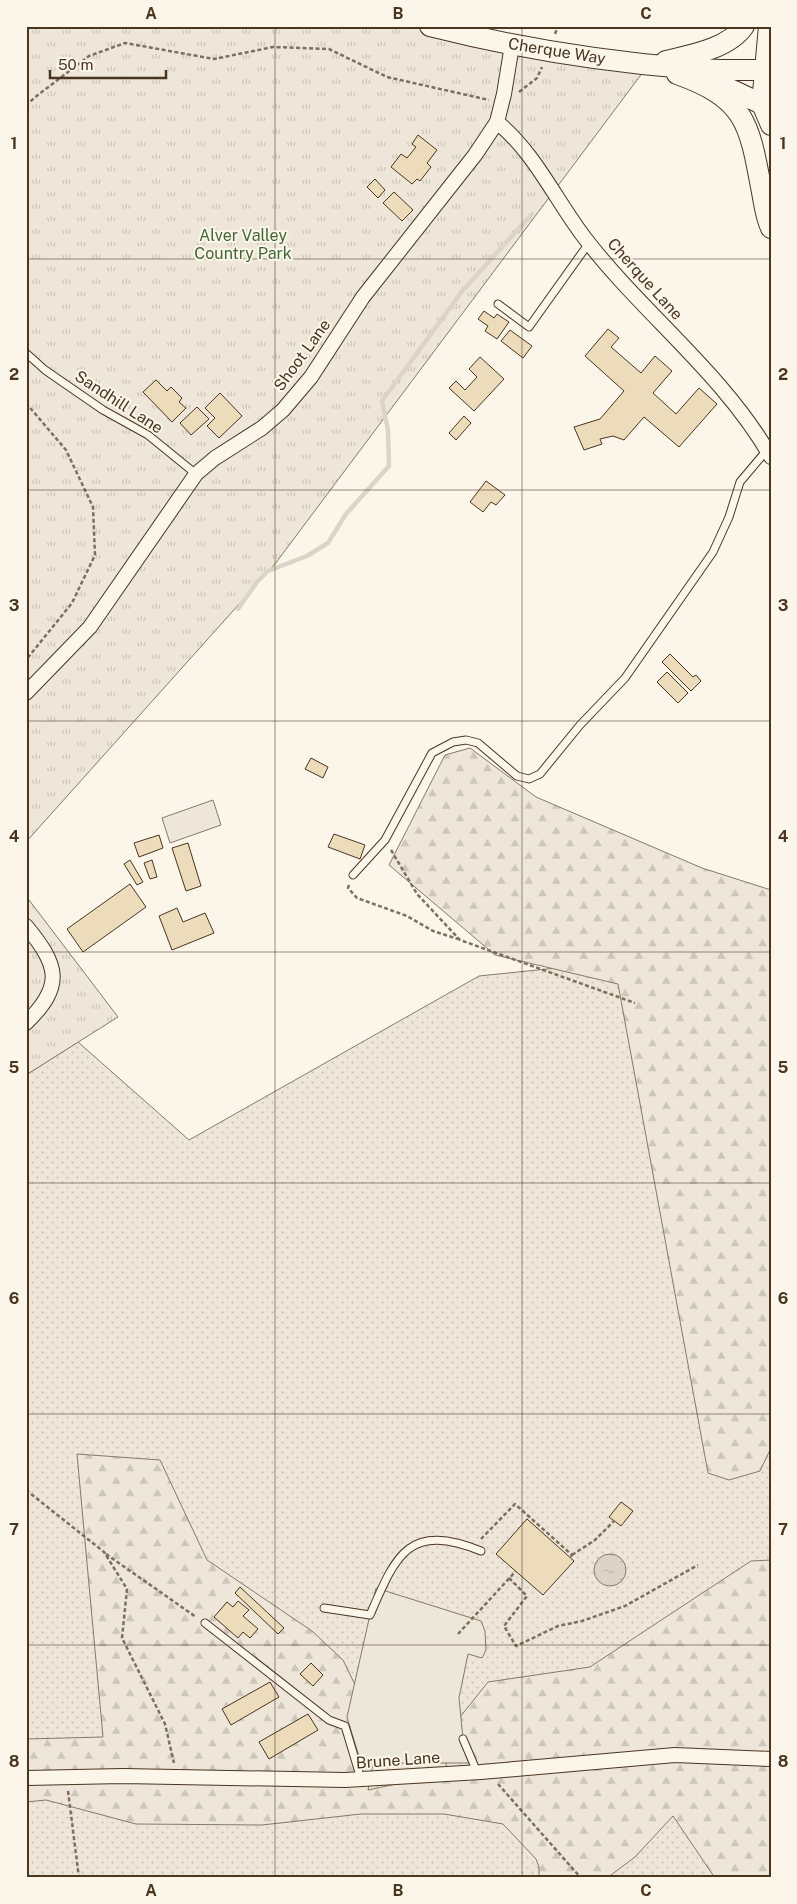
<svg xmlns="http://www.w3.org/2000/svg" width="797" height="1904" font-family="'Public Sans',sans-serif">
<defs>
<pattern id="grass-dots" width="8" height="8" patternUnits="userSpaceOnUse" patternTransform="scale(1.25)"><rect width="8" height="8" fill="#ede6d9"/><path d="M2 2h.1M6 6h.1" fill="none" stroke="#cdc6ba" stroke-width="1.8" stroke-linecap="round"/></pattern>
<pattern id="forest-firs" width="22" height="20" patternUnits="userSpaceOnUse" patternTransform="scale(1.25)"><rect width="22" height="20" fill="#ede6d9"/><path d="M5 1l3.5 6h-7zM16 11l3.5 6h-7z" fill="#cdc6ba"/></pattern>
<pattern id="park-tufts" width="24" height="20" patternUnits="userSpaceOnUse" patternTransform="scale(1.25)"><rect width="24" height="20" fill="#ede6d9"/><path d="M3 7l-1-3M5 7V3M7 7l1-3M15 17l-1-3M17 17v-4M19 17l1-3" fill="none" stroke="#cdc6ba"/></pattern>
<pattern id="water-ripples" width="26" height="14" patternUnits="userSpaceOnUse" patternTransform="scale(1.25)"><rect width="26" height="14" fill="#dcd4c6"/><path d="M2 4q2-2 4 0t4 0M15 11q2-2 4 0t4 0" fill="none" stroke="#beb7aa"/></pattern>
</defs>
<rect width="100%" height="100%" fill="#fbf6e9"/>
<polygon fill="url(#grass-dots)" stroke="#887966" points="771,946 771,1878 26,1878 26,1075 78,1042 189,1140 479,976"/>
<g fill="url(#forest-firs)" stroke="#887966">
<polygon points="470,748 536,797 702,868 771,890 771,1448 760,1471 729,1480 708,1473 618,984 495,955 389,865 445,755"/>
<polygon points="77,1454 160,1460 207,1560 312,1631 343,1660 375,1726 375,1753 368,1790 448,1773 441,1741 488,1682 590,1667 751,1561 771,1560 771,1878 715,1878 673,1816 635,1857 607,1878 539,1878 539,1867 536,1859 503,1824 444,1814 361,1814 262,1825 136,1824 46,1800 26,1802 26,1739 103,1737"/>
</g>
<g fill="url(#park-tufts)" stroke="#887966">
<polygon points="26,26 423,26 649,64 275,564 26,842"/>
<polygon points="26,896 118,1017 26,1075"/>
</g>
<polygon fill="#ede6d9" stroke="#887966" points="213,800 221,825 170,843 162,818"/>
<polygon fill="#ede7d9" stroke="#887966" points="376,1588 481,1621 485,1631 486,1650 482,1658 468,1654 459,1698 463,1739 469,1763 361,1763 347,1717"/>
<circle fill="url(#water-ripples)" stroke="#887966" cx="610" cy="1570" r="16"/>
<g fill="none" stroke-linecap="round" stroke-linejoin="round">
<polyline stroke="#dcd4c6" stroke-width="4.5" points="238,609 257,582 268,571 307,556 328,543 346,514 389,466 388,430 382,401 463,290 532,214"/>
</g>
<g fill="#ecdcbc" stroke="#4a3520">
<polygon points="418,135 437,150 427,163 431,167 420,181 417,179 412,184 391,167 401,154 407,158 416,147 412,144"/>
<polygon points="375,179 385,190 378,198 367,187"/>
<polygon points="394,192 413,210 402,221 383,203"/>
<polygon points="484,311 494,318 497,314 509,322 497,339 485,331 488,326 478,319"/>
<polygon points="608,329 619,338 611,347 641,373 655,356 672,371 653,393 676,414 699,388 717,404 679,447 644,417 624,440 613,436 600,439 602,444 584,450 574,427 600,419 624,391 585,356"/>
<polygon points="510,330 532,346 523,358 501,341"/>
<polygon points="480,357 504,379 474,411 449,388 456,381 465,390 477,377 469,369"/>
<polygon points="156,380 167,391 171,387 182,398 179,402 186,408 172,422 143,392"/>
<polygon points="220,393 242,416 219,438 207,426 215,418 205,408"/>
<polygon points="197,407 209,419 191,435 180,423"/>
<polygon points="464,416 471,423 456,440 449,433"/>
<polygon points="486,481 505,495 496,505 491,502 483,512 470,502"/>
<polygon points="670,654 693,677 696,675 701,681 691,691 662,662"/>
<polygon points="667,672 688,693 678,703 657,682"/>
<polygon points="311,758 328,767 323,778 305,769"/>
<polygon points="334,834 365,845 360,859 328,847"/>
<polygon points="159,835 163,848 139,857 134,843"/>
<polygon points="188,843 201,886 186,891 172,848"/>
<polygon points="130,860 143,882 137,885 124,864"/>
<polygon points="152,860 157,877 150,879 144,863"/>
<polygon points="130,884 146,907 83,952 67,929"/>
<polygon points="177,908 183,922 205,913 214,933 172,950 159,916"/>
<polygon points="621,1502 633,1511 621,1526 609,1517"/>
<polygon points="527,1519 574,1561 543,1595 496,1554"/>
<polygon points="240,1587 284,1628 278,1634 235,1593"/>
<polygon points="238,1601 249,1610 243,1616 258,1629 250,1638 243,1632 238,1638 214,1617 227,1602 233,1607"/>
<polygon points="311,1663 323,1675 313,1686 300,1674"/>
<polygon points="270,1682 279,1697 231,1725 222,1709"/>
<polygon points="308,1714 318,1730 269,1759 259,1742"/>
</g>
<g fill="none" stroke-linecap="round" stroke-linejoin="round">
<g stroke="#4a3520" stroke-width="9">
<g id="lane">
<polyline points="498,304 529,327 589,243"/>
<polyline points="26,353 45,370 103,410 148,435 196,474"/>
<polyline points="353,875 385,840 432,753 453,742 466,740 478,743 517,776 529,779 540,774 580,725 625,678 713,552 729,517 740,482 767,450"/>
<path d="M324 1608 370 1615C396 1555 408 1522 481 1551"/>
<polyline points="205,1623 329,1720 345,1726 361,1779"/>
<polyline points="463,1739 477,1772"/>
</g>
</g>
<g stroke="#4a3520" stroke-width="16">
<g id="street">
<path d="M497 122C535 153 555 199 584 237 642 313 723 373 771 457"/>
<polyline points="26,693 90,627 196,474 215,458 262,428 283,410 311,377 363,297 475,155 497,122 504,94 512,45"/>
<path d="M26 926C58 965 65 985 26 1023"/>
<polyline points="26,1778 123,1776 345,1780 481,1772 675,1755 771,1759"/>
</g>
</g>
<g stroke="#4a3520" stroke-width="22">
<g id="secondary">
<path d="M430 26C513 47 599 61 684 68 711 71 738 70 764 70"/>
<polyline points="769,26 762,104 771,125"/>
<path d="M666 61C691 55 728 49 744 26"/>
<path d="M677 74C744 98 749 121 761 187 764 201 765 216 771 228"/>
<polyline points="715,82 762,104"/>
</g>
</g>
<g stroke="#7f6f5c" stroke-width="2.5" stroke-dasharray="4 2.5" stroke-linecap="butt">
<polyline points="555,34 558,26"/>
<polyline points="519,92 537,78 542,67"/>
<polyline points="26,106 34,98 89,56 125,43 214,59 273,47 329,49 387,77 489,100"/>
<polyline points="26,403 66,450 93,507 95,555 72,603 26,660"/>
<polyline points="391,850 417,894 460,940 635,1003"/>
<polyline points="349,885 348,888 357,898 407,916 433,931 458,939"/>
<polyline points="26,1490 104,1552 127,1589 122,1638 165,1724 174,1763"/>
<polyline points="481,1539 515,1504 572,1555 570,1557"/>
<polyline points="106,1554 196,1617"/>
<polyline points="572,1555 595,1540 614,1521"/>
<polyline points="509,1578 527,1596 504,1626 516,1646 558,1626 582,1621 625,1606 698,1565"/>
<polyline points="458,1634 516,1571"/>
<polyline points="498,1784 581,1878"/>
<polyline points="68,1791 79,1878"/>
</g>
<use href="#lane" stroke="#fbf6e9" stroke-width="7"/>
<use href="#street" stroke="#fbf6e9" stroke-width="14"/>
<use href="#secondary" stroke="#fbf6e9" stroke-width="20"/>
</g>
<path fill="none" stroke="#4a3520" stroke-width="1" stroke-opacity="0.55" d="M275 26V1878M522 26V1878M26 259H771M26 490H771M26 721H771M26 952H771M26 1183H771M26 1414H771M26 1645H771"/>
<g text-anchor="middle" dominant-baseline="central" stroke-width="4" stroke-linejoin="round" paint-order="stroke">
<g font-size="16" fill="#4a3520" stroke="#fbf6e9">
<text transform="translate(557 51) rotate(9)">Cherque Way</text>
<text transform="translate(645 279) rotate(48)">Cherque Lane</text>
<text transform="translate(302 355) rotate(-54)">Shoot Lane</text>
<text transform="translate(119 402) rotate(33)">Sandhill Lane</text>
<text transform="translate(398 1760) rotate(-4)">Brune Lane</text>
</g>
<g font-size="16" fill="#436837" stroke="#fbf6e9">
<text x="243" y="235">Alver Valley<tspan x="243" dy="18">Country Park</tspan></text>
</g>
</g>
<rect width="797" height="1904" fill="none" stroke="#fbf6e9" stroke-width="55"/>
<path d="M50 70v8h116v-8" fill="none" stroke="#4a3520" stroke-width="2.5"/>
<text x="58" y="70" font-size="15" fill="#4a3520" stroke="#fbf6e9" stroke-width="4" paint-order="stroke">50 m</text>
<rect x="28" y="28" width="742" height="1848" fill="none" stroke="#4a3520" stroke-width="2"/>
<g font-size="16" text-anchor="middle" font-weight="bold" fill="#4a3520">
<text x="151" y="19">A</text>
<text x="398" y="19">B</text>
<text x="646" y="19">C</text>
<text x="14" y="149">1</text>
<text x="783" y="149">1</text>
<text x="14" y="380">2</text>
<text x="783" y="380">2</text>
<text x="14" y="611">3</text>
<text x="783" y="611">3</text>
<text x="14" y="842">4</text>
<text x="783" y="842">4</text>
<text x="14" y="1073">5</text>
<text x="783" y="1073">5</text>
<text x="14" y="1304">6</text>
<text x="783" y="1304">6</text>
<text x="14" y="1535">7</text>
<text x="783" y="1535">7</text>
<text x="14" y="1767">8</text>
<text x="783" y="1767">8</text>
<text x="151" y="1896">A</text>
<text x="398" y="1896">B</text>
<text x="646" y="1896">C</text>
</g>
</svg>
